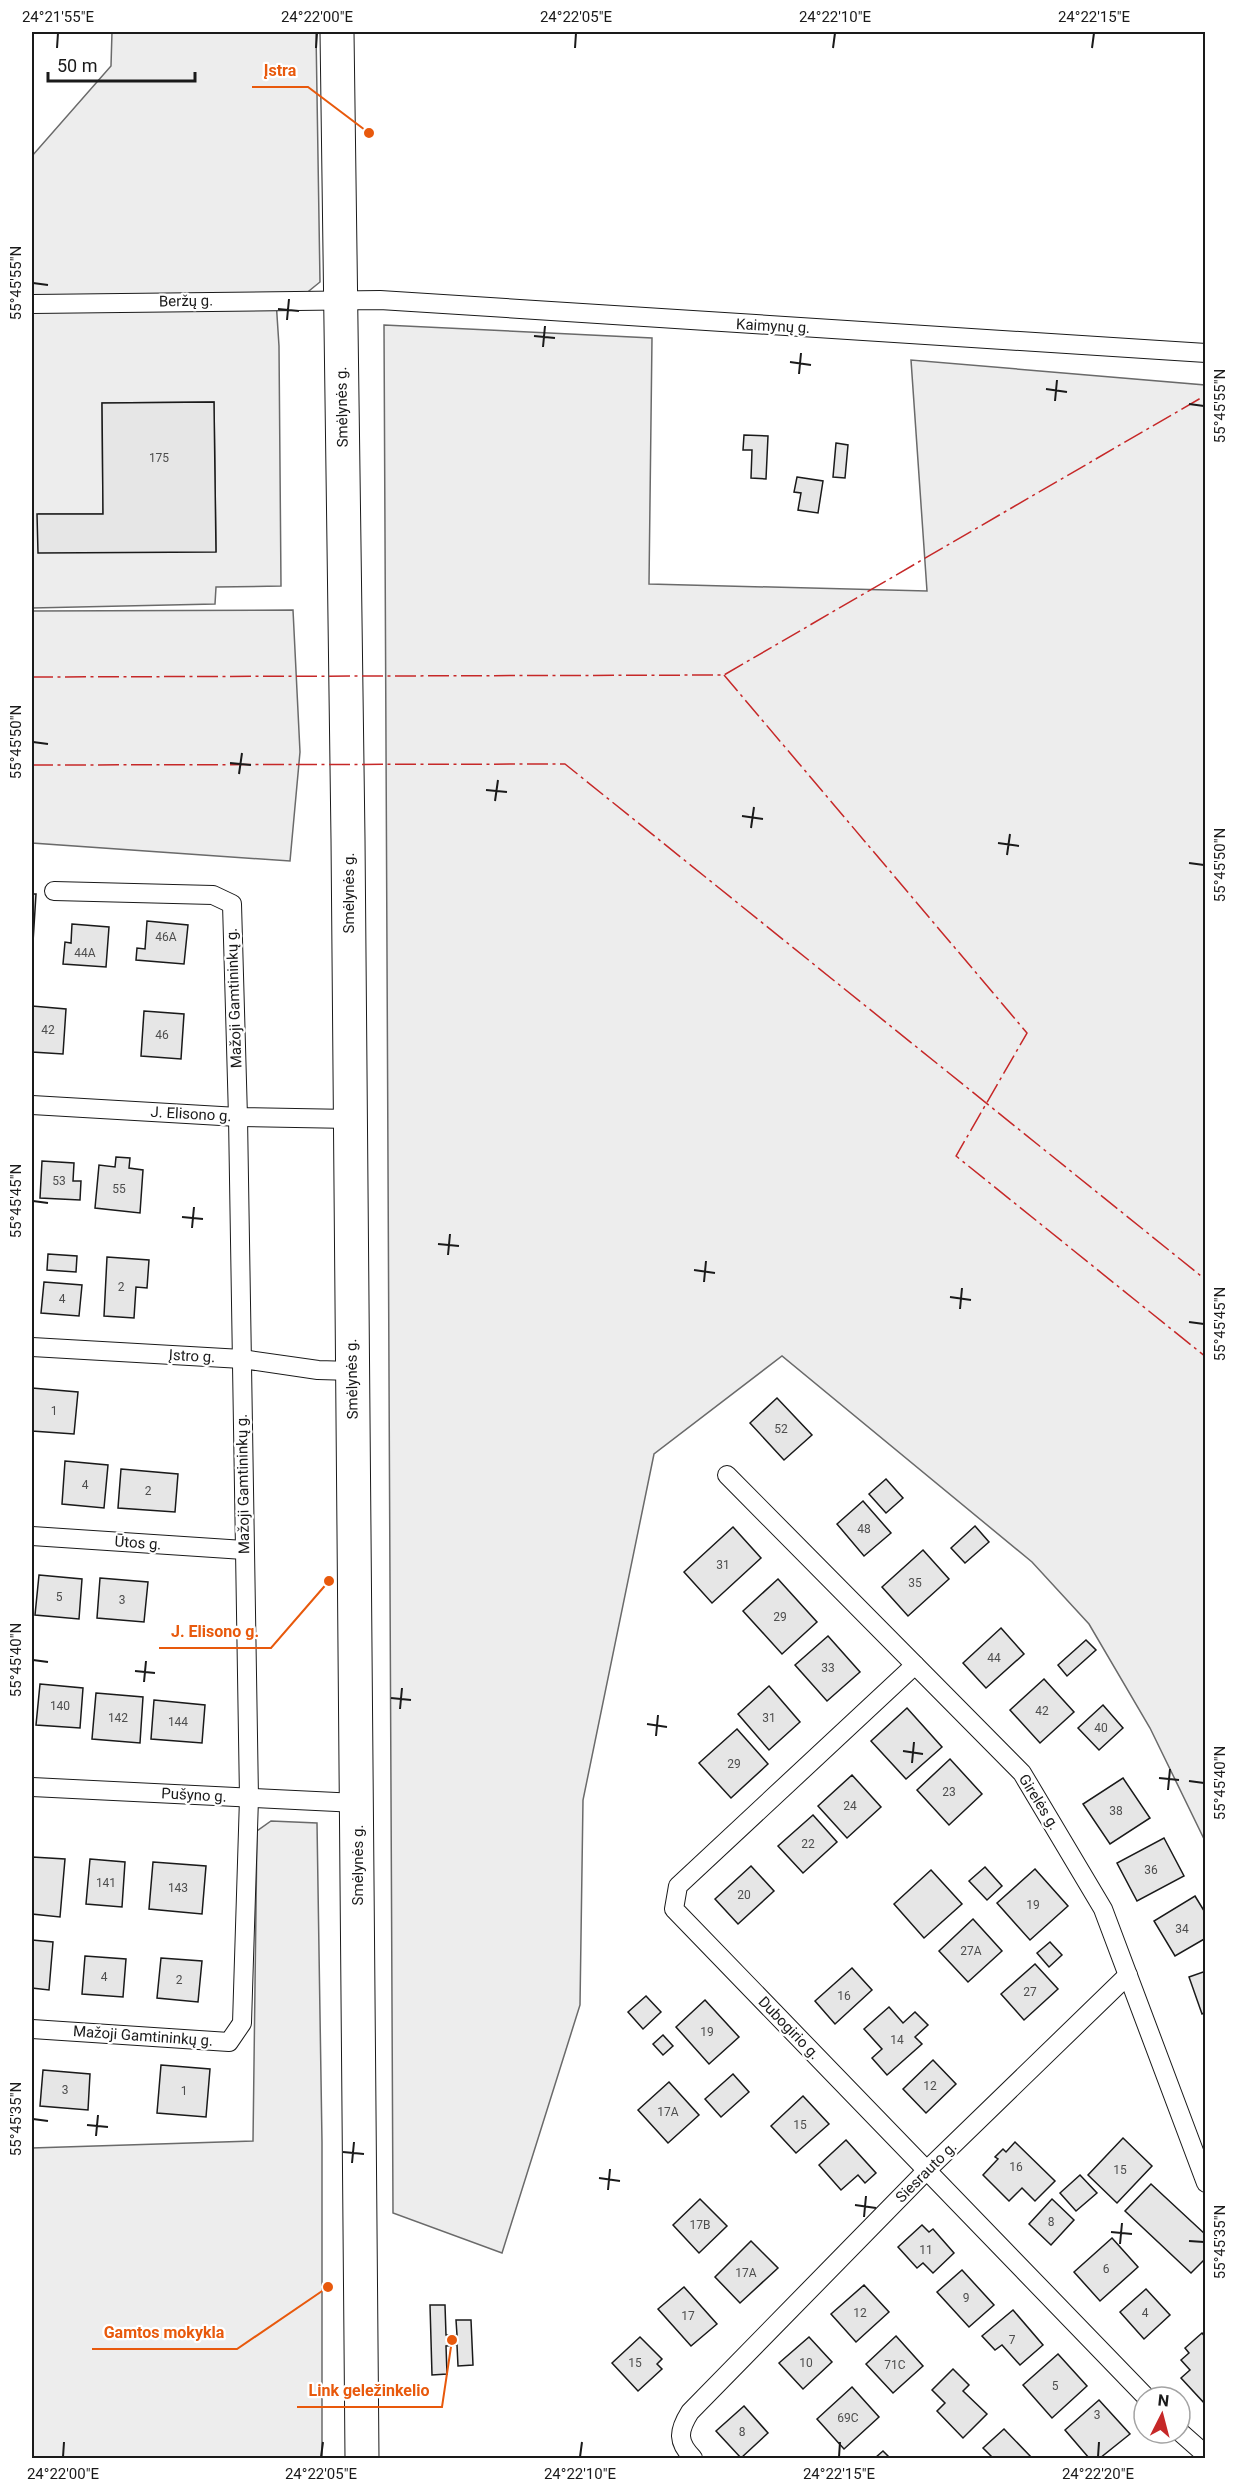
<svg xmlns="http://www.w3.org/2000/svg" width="1237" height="2490" font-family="Roboto,sans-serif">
<rect width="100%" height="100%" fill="#fff"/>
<g fill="#ededed" stroke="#6a6a6a" stroke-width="1.5" fill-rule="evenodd">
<path d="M112 32H316L320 282 299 299 276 300 279 346 281 586 216 587 215 604 32 608V156L111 66ZM214 402 216 551 38 514H103L102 403Z"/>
<polygon points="384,325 652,338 649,584 927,591 911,360 1205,385 1205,1841 1150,1728 1089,1624 1032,1562 782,1356 654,1454 583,1800 580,2005 502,2253 393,2213"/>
<polygon points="293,610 300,752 290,861 32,843 32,611"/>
<polygon points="271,1821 317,1823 322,2142 322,2458 32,2458 32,2148 253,2141 257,1831"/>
</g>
<g fill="#e6e6e6" stroke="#1a1a1a" stroke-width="1.5">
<polygon points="214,402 216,552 38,553 37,514 103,514 102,403"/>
<polygon points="744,435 768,436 766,479 751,478 752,450 743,450"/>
<polygon points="836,443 848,445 845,478 833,477"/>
<polygon points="797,477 823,481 818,513 798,510 801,493 794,492"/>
<polygon points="32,894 36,894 33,942 32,941"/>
<polygon points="147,921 188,925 184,964 136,960 137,948 145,949"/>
<polygon points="72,924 109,927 106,967 63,964 65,942 71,943"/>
<polygon points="32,1006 66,1009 63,1054 32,1052"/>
<polygon points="144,1011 184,1014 181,1059 141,1056"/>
<polygon points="116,1157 130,1158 129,1168 143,1170 140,1213 95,1208 99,1165 115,1167"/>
<polygon points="42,1161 74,1163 73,1181 81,1181 80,1200 40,1198"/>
<polygon points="48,1254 77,1256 76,1272 47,1270"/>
<polygon points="107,1257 149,1260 147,1288 136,1287 134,1318 104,1316"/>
<polygon points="44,1282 82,1285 79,1316 41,1313"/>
<polygon points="32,1388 78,1392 74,1434 32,1431"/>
<polygon points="777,1398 812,1435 784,1460 750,1423"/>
<polygon points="65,1461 108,1465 104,1508 62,1504"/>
<polygon points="121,1469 178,1474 175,1512 118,1508"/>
<polygon points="886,1479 903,1498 886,1513 869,1494"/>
<polygon points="863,1501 891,1533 864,1556 837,1524"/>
<polygon points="975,1526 989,1542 965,1563 951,1548"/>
<polygon points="733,1527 761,1558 712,1603 684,1572"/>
<polygon points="923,1550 949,1579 908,1616 882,1587"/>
<polygon points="39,1575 82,1579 79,1619 35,1615"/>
<polygon points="100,1578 148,1582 144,1622 97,1618"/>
<polygon points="778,1579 817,1622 782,1654 743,1611"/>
<polygon points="1001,1628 1024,1654 986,1688 963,1663"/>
<polygon points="828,1636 860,1672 827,1701 795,1665"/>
<polygon points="1086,1640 1096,1650 1067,1676 1058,1665"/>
<polygon points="1044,1679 1074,1712 1040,1743 1010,1710"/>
<polygon points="40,1684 83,1688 80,1728 36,1725"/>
<polygon points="769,1686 800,1722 769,1750 738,1714"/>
<polygon points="96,1693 143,1697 140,1743 92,1739"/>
<polygon points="154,1700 205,1705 202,1743 151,1739"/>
<polygon points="1103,1705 1123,1728 1099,1750 1078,1728"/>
<polygon points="907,1708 942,1747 906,1779 871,1741"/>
<polygon points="737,1729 768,1764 731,1798 699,1763"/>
<polygon points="950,1759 982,1794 949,1825 917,1790"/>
<polygon points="852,1775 881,1807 847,1838 818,1806"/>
<polygon points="1123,1778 1150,1818 1110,1844 1083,1804"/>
<polygon points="813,1815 837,1842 803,1873 778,1846"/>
<polygon points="1164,1838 1184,1876 1137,1901 1117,1863"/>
<polygon points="32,1857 65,1859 60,1917 32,1914"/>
<polygon points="90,1859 125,1862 122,1907 86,1904"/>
<polygon points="153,1862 206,1866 202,1914 149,1909"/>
<polygon points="751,1866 774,1891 738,1924 715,1899"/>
<polygon points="985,1867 1002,1886 987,1900 969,1881"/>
<polygon points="1035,1869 1068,1906 1030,1940 997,1903"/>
<polygon points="931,1870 962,1904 924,1938 894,1904"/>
<polygon points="1195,1896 1206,1914 1206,1938 1175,1956 1154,1921"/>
<polygon points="973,1919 1002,1951 968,1982 939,1951"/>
<polygon points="32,1940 53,1942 49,1990 32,1988"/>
<polygon points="1050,1942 1062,1955 1049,1967 1037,1953"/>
<polygon points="85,1956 126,1959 123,1997 82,1994"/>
<polygon points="161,1958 202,1961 198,2002 157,1998"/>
<polygon points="1035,1964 1058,1989 1024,2020 1001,1994"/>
<polygon points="852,1968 872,1990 835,2024 815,2001"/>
<polygon points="1206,1971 1206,2012 1202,2014 1189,1977"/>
<polygon points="646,1996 661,2012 643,2029 628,2012"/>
<polygon points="705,2000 739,2037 709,2064 676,2027"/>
<polygon points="889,2007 903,2023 915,2012 928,2025 915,2037 922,2044 887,2075 872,2058 882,2049 864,2029"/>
<polygon points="663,2035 673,2046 663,2055 653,2044"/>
<polygon points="933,2060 956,2084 926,2113 903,2089"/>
<polygon points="161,2065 210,2069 206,2117 157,2113"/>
<polygon points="43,2070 90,2074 88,2110 40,2106"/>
<polygon points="733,2074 749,2092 721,2117 705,2099"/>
<polygon points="669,2082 699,2115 668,2143 638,2110"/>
<polygon points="803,2096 829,2124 796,2153 771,2126"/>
<polygon points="1123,2138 1152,2166 1117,2203 1088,2175"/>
<polygon points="846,2140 876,2173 865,2183 858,2175 841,2190 819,2165"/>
<polygon points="1015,2142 1055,2181 1035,2201 1022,2188 1009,2201 983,2175 998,2159 995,2157 1003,2149 1006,2152"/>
<polygon points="1080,2175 1097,2193 1076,2211 1060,2193"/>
<polygon points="1151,2184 1206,2235 1206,2258 1191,2273 1125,2211"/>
<polygon points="700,2199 727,2226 699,2253 673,2225"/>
<polygon points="1052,2199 1074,2220 1051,2245 1029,2224"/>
<polygon points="922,2225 929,2232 933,2229 954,2253 933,2273 923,2263 917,2268 898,2247"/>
<polygon points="1112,2238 1138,2267 1100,2301 1074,2272"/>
<polygon points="751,2241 778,2268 740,2303 715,2277"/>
<polygon points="962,2270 994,2305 969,2327 937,2292"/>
<polygon points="864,2285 889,2312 856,2342 831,2314"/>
<polygon points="684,2287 717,2324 691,2346 658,2309"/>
<polygon points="1146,2289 1170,2315 1144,2339 1120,2312"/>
<polygon points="430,2305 445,2305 446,2335 457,2335 456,2320 471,2320 473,2365 458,2366 457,2345 446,2346 447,2374 432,2375"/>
<polygon points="1013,2310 1043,2345 1020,2365 1002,2345 995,2350 982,2336"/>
<polygon points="1202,2333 1206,2338 1206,2405 1181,2378 1190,2370 1181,2360 1189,2353 1185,2348"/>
<polygon points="896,2336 923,2366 893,2393 866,2364"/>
<polygon points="640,2337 662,2359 657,2364 662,2369 638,2391 612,2363"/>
<polygon points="809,2337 832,2362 803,2389 779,2363"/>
<polygon points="1058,2354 1087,2386 1052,2418 1023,2385"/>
<polygon points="953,2369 969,2385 963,2391 987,2414 963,2438 937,2411 945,2403 932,2390"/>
<polygon points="852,2387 879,2417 844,2449 817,2419"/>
<polygon points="1099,2400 1130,2434 1100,2458 1089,2458 1065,2430"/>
<polygon points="744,2406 768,2433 741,2458 716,2431"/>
<polygon points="1004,2429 1032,2458 991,2458 992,2457 983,2448"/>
<polygon points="883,2451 890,2458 875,2458"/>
</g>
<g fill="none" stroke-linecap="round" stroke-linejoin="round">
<g stroke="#1a1a1a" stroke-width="20">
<g id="street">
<polyline points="32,304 380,300 1206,353"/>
<polyline points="32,1105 238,1117 351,1119"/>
<polyline points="32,1347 242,1359 318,1370 352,1371"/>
<polyline points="727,1475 1022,1773 1103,1909 1206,2183"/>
<polyline points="32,1536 244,1550"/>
<polyline points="915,1665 678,1886 674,1909 1146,2397"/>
<polyline points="32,1787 357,1803"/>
<polyline points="32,2029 229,2042 242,2023 249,1798 238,1117 232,904 213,895 54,891"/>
<polyline points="1180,2432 1206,2455"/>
<path d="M693 2458C677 2442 678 2431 690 2412L927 2170 1128 1975"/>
</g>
</g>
<g stroke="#1a1a1a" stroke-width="35">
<polyline id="highway" points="337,32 348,839 362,2458"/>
</g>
<use href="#street" stroke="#fff" stroke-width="18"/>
<use href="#highway" stroke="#fff" stroke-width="33"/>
<g stroke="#c62828" stroke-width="1.5" stroke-dasharray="21 4.5 3 4.5" stroke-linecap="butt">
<polyline points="724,675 1027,1033 956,1156 1206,1357"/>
<polyline points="32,677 724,675 1206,395"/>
<polyline points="32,765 565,764 1206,1280"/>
</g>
</g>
<path fill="none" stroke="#1a1a1a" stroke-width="2" d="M57 48 58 33M316 48 317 33M575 48 576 33M833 48 835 33M1092 48 1094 33M33 283 48 285M278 309 299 311M287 320 289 299M534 336 555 338M543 347 545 326M790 362 811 365M799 374 801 353M1046 389 1067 392M1055 401 1057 380M1189 404 1204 406M33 742 48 744M230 763 251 765M239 774 242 753M486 790 507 792M495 801 498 780M742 816 763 819M751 828 754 807M998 843 1019 846M1007 855 1010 834M1189 863 1204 865M33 1201 48 1203M182 1217 203 1219M192 1228 194 1207M438 1244 459 1246M448 1255 450 1234M694 1270 715 1273M704 1282 706 1261M950 1297 971 1300M960 1309 962 1288M1189 1322 1204 1324M33 1660 48 1662M135 1671 155 1673M144 1682 146 1661M391 1698 411 1700M400 1709 402 1688M647 1724 667 1727M656 1736 658 1715M903 1751 923 1754M912 1763 914 1742M1159 1778 1179 1780M1189 1781 1204 1783M1168 1790 1170 1769M33 2119 48 2121M87 2125 108 2127M96 2136 98 2115M343 2152 364 2154M352 2163 354 2142M599 2178 620 2181M608 2190 610 2169M855 2205 876 2208M864 2217 866 2196M1111 2232 1132 2234M1189 2241 1204 2242M1120 2244 1122 2223M63 2457 64 2442M321 2457 323 2442M580 2457 582 2442M839 2457 840 2442M1098 2457 1099 2442"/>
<g text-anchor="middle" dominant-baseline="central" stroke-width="4.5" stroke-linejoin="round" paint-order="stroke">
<g font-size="12" fill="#4d4d4d">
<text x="159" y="458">175</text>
<text x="166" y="937">46A</text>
<text x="85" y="953">44A</text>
<text x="48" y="1030">42</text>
<text x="162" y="1035">46</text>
<text x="59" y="1181">53</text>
<text x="119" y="1189">55</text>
<text x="121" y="1287">2</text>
<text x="62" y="1299">4</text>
<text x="54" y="1411">1</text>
<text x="781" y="1429">52</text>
<text x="85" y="1485">4</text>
<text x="148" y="1491">2</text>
<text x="864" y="1529">48</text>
<text x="723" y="1565">31</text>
<text x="915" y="1583">35</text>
<text x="59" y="1597">5</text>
<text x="122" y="1600">3</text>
<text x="780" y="1617">29</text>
<text x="994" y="1658">44</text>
<text x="828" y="1668">33</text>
<text x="60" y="1706">140</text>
<text x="1042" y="1711">42</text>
<text x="118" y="1718">142</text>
<text x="769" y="1718">31</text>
<text x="178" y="1722">144</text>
<text x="1101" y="1728">40</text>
<text x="734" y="1764">29</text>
<text x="949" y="1792">23</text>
<text x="850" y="1806">24</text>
<text x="1116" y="1811">38</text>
<text x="808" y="1844">22</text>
<text x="1151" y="1870">36</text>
<text x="106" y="1883">141</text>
<text x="178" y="1888">143</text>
<text x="744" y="1895">20</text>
<text x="1033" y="1905">19</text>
<text x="1182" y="1929">34</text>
<text x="971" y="1951">27A</text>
<text x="104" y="1977">4</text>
<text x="179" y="1980">2</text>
<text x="1030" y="1992">27</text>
<text x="844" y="1996">16</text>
<text x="707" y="2032">19</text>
<text x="897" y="2040">14</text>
<text x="930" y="2086">12</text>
<text x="65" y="2090">3</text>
<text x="184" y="2091">1</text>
<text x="668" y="2112">17A</text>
<text x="800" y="2125">15</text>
<text x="1016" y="2167">16</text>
<text x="1120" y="2170">15</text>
<text x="1051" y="2222">8</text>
<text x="700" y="2225">17B</text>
<text x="926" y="2250">11</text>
<text x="1106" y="2269">6</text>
<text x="746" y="2273">17A</text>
<text x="966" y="2298">9</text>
<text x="860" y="2313">12</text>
<text x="1145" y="2313">4</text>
<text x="688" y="2316">17</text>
<text x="1012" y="2340">7</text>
<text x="635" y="2363">15</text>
<text x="806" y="2363">10</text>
<text x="895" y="2365">71C</text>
<text x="1055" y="2386">5</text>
<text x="1097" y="2415">3</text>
<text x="848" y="2418">69C</text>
<text x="742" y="2432">8</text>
</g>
<g font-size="15" fill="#1a1a1a" stroke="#fff">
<text transform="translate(186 301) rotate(-1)">Beržų g.</text>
<text transform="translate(773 326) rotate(3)">Kaimynų g.</text>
<text transform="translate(342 407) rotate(-91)">Smėlynės g.</text>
<text transform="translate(349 893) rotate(-90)">Smėlynės g.</text>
<text transform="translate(234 998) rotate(-92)">Mažoji Gamtininkų g.</text>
<text transform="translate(191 1114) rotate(3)">J. Elisono g.</text>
<text transform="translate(192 1356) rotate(3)">Įstro g.</text>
<text transform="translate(352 1379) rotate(-91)">Smėlynės g.</text>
<text transform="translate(243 1484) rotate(-91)">Mažoji Gamtininkų g.</text>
<text transform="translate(138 1543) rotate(4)">Ūtos g.</text>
<text transform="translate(194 1795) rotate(3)">Pušyno g.</text>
<text transform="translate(1039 1802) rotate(58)">Girelės g.</text>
<text transform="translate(358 1865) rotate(-90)">Smėlynės g.</text>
<text transform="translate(789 2028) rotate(46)">Dubogirio g.</text>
<text transform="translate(143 2036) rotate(4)">Mažoji Gamtininkų g.</text>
<text transform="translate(926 2172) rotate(-45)">Siesrauto g.</text>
</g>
</g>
<path fill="none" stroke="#e8590c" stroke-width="2" d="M369 133L308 87H252M329 1581L271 1648H159M328 2287L237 2349H92M452 2340L442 2407H297"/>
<g fill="#e8590c" stroke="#fff" stroke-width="2">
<circle cx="369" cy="133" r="6"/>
<circle cx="329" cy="1581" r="6"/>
<circle cx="328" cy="2287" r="6"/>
<circle cx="452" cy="2340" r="6"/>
</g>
<g font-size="16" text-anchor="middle" font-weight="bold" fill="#e8590c" stroke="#fff" stroke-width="4.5" stroke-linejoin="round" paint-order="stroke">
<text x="280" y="76">Įstra</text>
<text x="215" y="1637">J. Elisono g.</text>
<text x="164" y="2338">Gamtos mokykla</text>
<text x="369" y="2396">Link geležinkelio</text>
</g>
<rect width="1237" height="2490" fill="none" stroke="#ffffff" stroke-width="66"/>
<g transform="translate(1162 2415) rotate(6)"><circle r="28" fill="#ffffff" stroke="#a3a3a3" stroke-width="1.5"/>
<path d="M0-4.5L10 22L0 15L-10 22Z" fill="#c62828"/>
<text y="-9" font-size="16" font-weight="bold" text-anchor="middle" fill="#1a1a1a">N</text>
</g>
<path d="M48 72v9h147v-9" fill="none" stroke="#1a1a1a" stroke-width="3"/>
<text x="57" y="72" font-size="18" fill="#1a1a1a" stroke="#ffffff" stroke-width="4.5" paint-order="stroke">50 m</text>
<rect x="33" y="33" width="1171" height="2424" fill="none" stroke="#1a1a1a" stroke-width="2"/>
<g font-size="15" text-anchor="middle" fill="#1a1a1a">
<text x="58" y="22">24°21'55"E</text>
<text x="317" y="22">24°22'00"E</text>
<text x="576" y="22">24°22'05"E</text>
<text x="835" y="22">24°22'10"E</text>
<text x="1094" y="22">24°22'15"E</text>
<text transform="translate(16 283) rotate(-90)" y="5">55°45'55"N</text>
<text transform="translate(1220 406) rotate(-90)" y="5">55°45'55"N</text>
<text transform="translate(16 742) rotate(-90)" y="5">55°45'50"N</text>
<text transform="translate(1220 865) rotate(-90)" y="5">55°45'50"N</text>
<text transform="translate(16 1201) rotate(-90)" y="5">55°45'45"N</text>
<text transform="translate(1220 1324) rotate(-90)" y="5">55°45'45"N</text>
<text transform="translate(16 1660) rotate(-90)" y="5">55°45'40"N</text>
<text transform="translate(1220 1783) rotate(-90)" y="5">55°45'40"N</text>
<text transform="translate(16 2119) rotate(-90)" y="5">55°45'35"N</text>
<text transform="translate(1220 2242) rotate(-90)" y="5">55°45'35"N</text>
<text x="63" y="2479">24°22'00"E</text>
<text x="321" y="2479">24°22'05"E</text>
<text x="580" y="2479">24°22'10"E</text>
<text x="839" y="2479">24°22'15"E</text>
<text x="1098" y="2479">24°22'20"E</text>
</g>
</svg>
